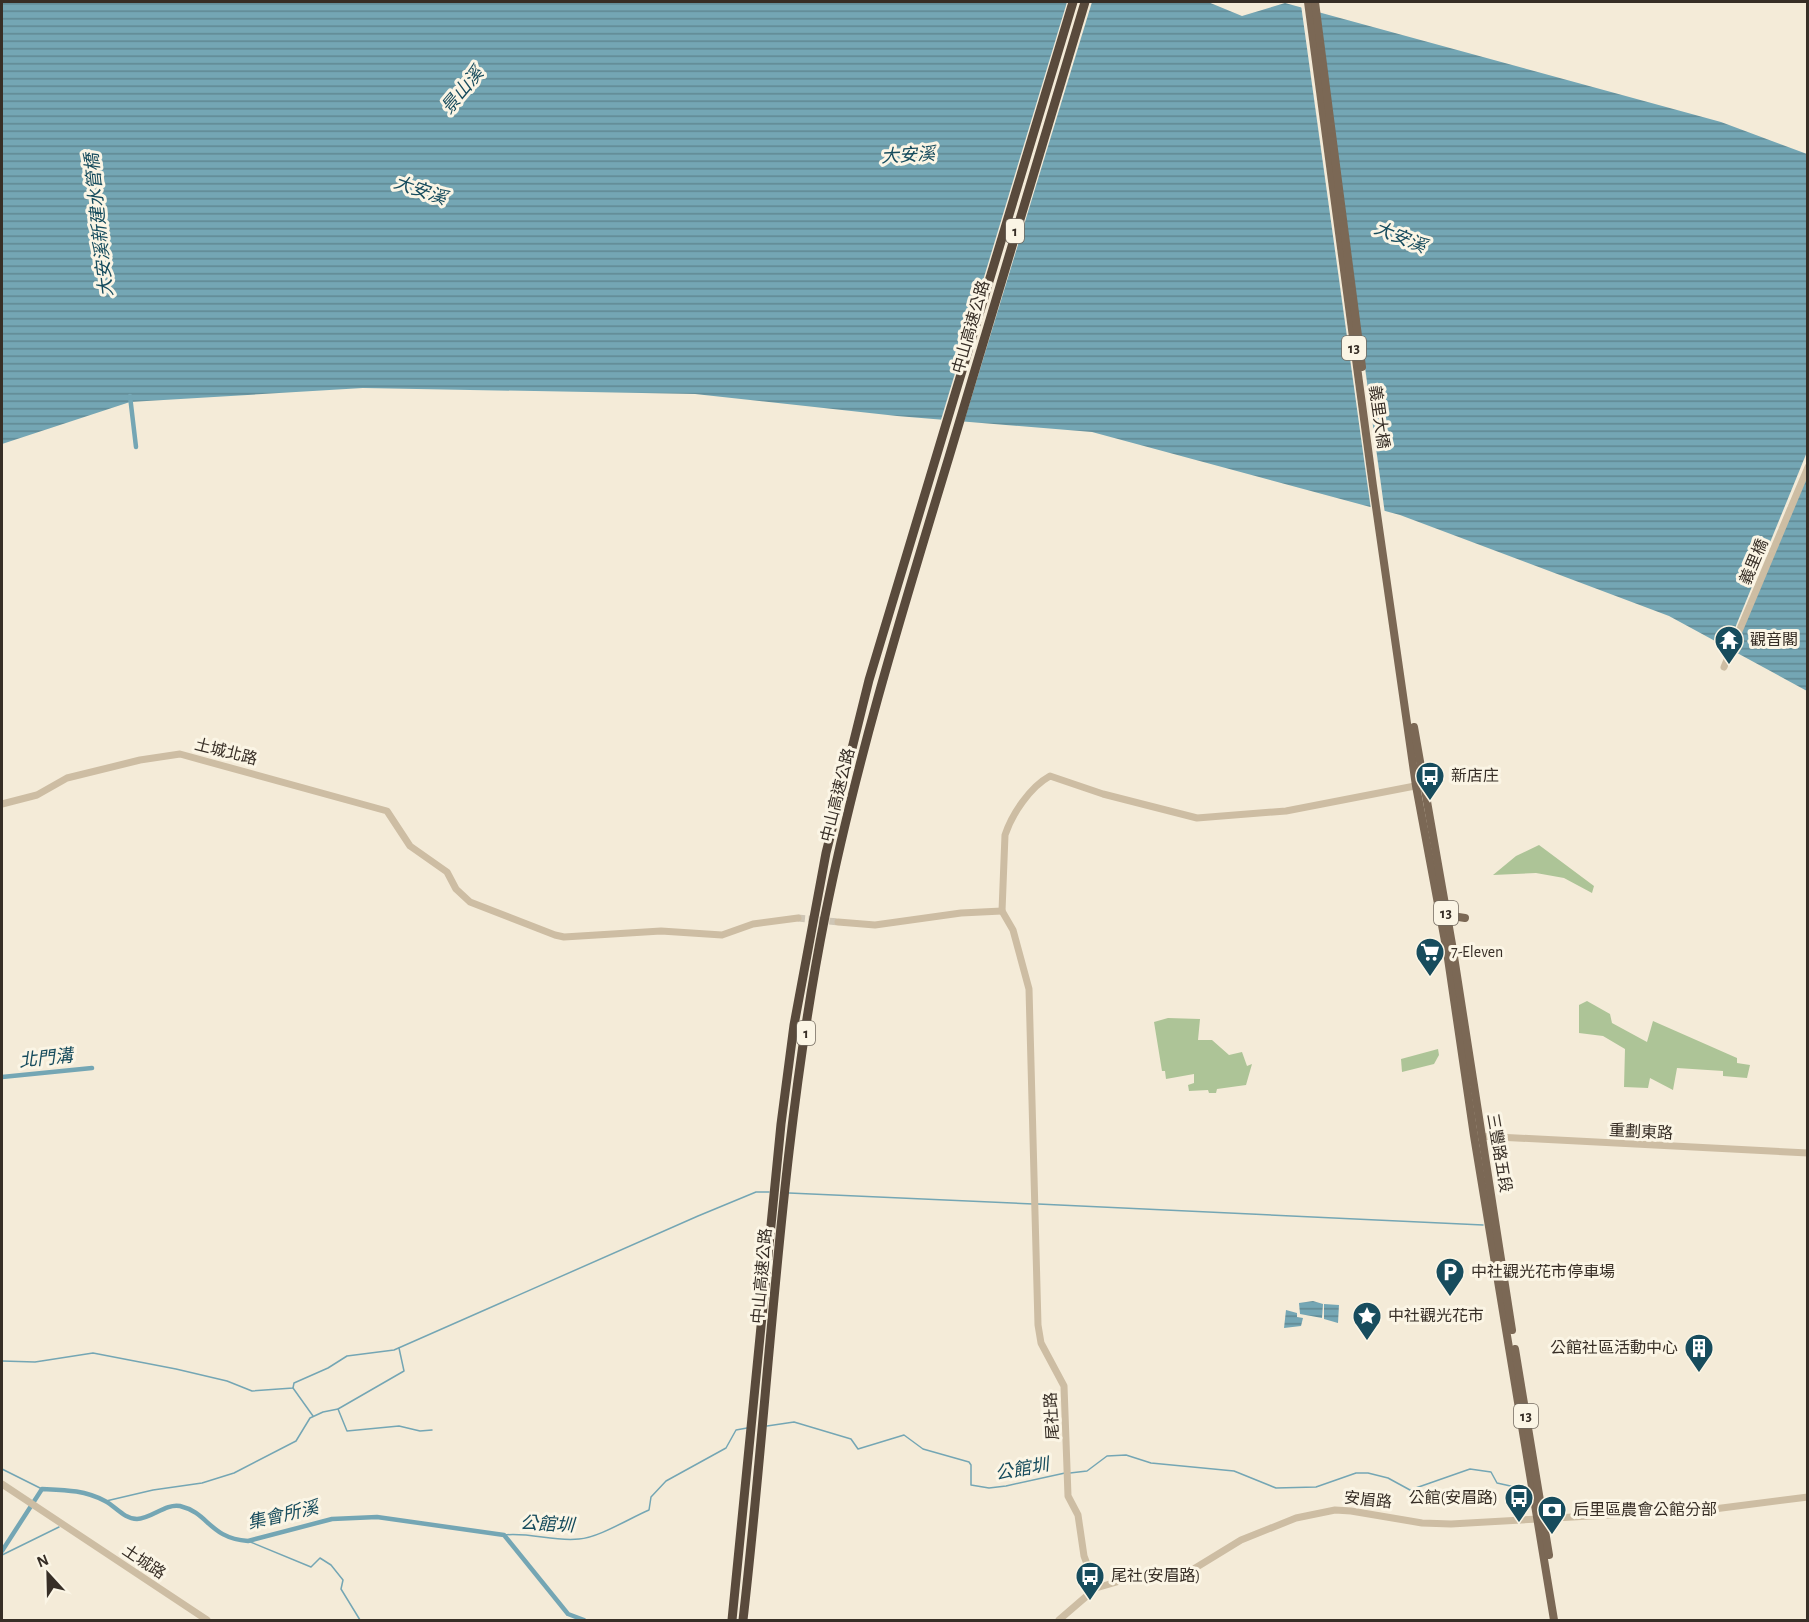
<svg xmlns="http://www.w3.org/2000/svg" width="1809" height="1622" font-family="'Alegreya Sans','Noto Sans TC',sans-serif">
<defs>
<pattern id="water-rules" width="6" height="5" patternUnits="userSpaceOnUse" patternTransform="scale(1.5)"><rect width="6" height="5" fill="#74a6b4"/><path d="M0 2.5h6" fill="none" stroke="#608892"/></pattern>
</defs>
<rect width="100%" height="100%" fill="#f4ebd8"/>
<g fill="#adc497">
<polygon points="1539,845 1594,886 1592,893 1564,878 1536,873 1493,875 1516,856"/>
<polygon points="1587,1001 1610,1014 1612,1023 1647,1042 1653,1021 1737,1058 1737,1063 1750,1065 1747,1078 1723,1076 1723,1071 1677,1068 1673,1090 1650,1078 1648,1088 1624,1087 1625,1049 1603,1036 1579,1033 1579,1005"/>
<polygon points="1168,1018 1200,1019 1198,1040 1212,1040 1229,1055 1242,1052 1247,1066 1252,1064 1246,1085 1217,1089 1216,1093 1209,1093 1208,1090 1189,1091 1188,1085 1194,1083 1194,1074 1166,1079 1165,1071 1162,1071 1154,1022"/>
<polygon points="1438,1049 1439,1055 1434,1064 1402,1072 1401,1059"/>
</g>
<g fill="url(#water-rules)">
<polygon points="2,2 1208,2 1242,16 1285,3 1721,122 1807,154 1807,691 1669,616 1400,515 1092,432 897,416 695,394 363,388 130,402 2,444"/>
<polygon points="1313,1301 1323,1304 1322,1318 1300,1314 1299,1303"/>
<polygon points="1324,1304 1339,1305 1338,1323 1324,1319"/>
<polygon points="1286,1310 1297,1313 1297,1317 1303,1318 1301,1326 1284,1328"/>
</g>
<g fill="#f4ebd8">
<polygon points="1067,2 1092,2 963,425 940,423"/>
<polygon points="1301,5 1316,8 1385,514 1371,510"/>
<polygon points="1807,452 1807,467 1731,652 1726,650"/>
</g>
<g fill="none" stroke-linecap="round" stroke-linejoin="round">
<g stroke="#74a6b4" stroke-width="1.5">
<polyline points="789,1193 1033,1204"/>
<polyline points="1038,1204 1483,1225"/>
<polyline points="2,1361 35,1362 93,1353 176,1369 227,1381 252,1391 293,1388 294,1383 328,1368 347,1356 394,1350 698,1216 756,1192 769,1192"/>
<polyline points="293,1388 313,1416"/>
<polyline points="338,1409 347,1431 399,1426 420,1431 432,1430"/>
<polyline points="767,1426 794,1422 851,1439 858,1449 904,1435 923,1449 969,1462 971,1465 971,1485 989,1488 1006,1486 1065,1473"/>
<polyline points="2,1469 42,1489"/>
<polyline points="1070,1473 1087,1471 1107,1456 1126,1455 1151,1463 1234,1471 1276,1488 1316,1487 1356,1473 1368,1473 1388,1478 1410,1490 1470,1469 1491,1472 1497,1483 1524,1489"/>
<polyline points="106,1501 153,1490 202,1483 234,1473 296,1441 310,1418 323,1412 338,1409 404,1371 399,1348"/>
<path d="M504 1535C530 1532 554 1542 579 1539 598 1538 630 1518 649 1510L651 1497 666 1481 726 1448 736 1430 747 1428"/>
<polyline points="248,1541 311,1567 320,1558 331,1565 343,1580 341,1589 360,1620"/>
<polyline points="2,1555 59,1527"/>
</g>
<g stroke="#74a6b4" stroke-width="4.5">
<polyline points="130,396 136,447"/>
<polyline points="2,1077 92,1068"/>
<path d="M2 1551 42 1489C65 1490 84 1490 105 1501 115 1506 124 1519 137 1519 151 1519 166 1503 180 1506 209 1513 209 1538 248 1541L332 1519 377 1517 504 1535 568 1614 584 1620"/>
</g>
<polyline stroke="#cec5b4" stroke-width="7" stroke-dasharray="7 3.5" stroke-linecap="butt" points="798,918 838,922"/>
<g stroke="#cdbda3" stroke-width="7">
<polyline points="1724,667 1808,467"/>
<polyline points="2,804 37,795 67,778 140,760 180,754 387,811 410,846 447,872 456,889 470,902 555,935 564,937 661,931 722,935 753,924 798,918"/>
<polyline points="838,922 875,925 961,913 1002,911"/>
<polyline points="1478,1136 1808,1153"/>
<polyline points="2,1484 207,1620"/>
<path d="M1096 1588 1084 1556 1078 1515 1068 1496 1064 1386 1041 1343 1038 1325 1029 989 1013 930 1002 911 1005 835C1012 814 1030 787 1050 776L1103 794 1197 818 1286 811 1420 785"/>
<polyline points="1059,1620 1096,1588 1151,1572 1192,1570 1241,1540 1296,1518 1335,1510 1351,1511 1422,1523 1451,1524 1714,1509 1808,1497"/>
</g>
<g stroke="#7b6855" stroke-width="8">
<polyline points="1308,2 1373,486 1416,786 1447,952 1474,1136 1554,1620"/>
<polyline points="1315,2 1362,367"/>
<polyline points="1414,727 1453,950 1512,1330"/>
<polyline points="1446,911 1452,916 1465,918"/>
<polyline points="1515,1349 1549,1555"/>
</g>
<g stroke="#594a3c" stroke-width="9">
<polyline points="732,1620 781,1124 794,1025 826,853 869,680 1073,2"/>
<path d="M743 1620C770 1386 779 1148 825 916 856 761 903 609 949 457 994 305 1039 153 1085 2"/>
</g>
</g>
<defs>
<g id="temple-pin" transform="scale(1.5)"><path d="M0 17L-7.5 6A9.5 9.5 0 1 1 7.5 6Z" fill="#174c5d" stroke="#fbf5e5"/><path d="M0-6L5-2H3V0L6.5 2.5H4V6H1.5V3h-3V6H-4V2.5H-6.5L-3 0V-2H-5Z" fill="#fff"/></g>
<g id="bus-pin" transform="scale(1.5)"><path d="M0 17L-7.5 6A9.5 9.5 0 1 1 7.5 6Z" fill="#174c5d" stroke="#fbf5e5"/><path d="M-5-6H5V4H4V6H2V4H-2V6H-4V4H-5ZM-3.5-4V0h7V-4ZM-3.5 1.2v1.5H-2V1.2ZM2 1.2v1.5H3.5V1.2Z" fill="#fff"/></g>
<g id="supermarket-pin" transform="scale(1.5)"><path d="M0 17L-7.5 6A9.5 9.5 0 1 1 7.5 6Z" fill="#174c5d" stroke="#fbf5e5"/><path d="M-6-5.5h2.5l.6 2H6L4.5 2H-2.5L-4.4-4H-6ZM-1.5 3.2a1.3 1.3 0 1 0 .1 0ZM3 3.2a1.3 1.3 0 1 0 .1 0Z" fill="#fff"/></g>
<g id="parking-pin" transform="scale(1.5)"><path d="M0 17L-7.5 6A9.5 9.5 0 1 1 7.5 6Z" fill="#174c5d" stroke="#fbf5e5"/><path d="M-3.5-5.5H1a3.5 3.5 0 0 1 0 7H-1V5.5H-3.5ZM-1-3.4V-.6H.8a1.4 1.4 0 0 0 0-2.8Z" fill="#fff"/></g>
<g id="sight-pin" transform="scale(1.5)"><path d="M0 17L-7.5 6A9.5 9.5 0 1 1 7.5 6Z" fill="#174c5d" stroke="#fbf5e5"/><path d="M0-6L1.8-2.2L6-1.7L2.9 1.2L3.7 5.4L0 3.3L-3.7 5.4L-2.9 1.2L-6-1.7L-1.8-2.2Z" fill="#fff"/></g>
<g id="building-pin" transform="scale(1.5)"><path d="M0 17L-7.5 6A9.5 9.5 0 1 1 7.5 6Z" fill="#174c5d" stroke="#fbf5e5"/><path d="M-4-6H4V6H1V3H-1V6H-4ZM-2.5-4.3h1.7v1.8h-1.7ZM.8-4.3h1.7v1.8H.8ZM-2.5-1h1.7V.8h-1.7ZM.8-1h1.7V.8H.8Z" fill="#fff"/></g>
<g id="bank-pin" transform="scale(1.5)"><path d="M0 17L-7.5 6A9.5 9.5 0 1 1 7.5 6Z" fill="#174c5d" stroke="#fbf5e5"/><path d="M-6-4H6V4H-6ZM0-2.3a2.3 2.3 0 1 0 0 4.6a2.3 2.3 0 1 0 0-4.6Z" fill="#fff"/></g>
</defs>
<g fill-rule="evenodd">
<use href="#temple-pin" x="1729" y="640"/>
<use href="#bus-pin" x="1430" y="776"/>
<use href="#supermarket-pin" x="1430" y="952"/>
<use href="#parking-pin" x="1450" y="1272"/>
<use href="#sight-pin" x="1367" y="1316"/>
<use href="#building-pin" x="1699" y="1348"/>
<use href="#bus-pin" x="1519" y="1498"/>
<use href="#bank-pin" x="1552" y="1510"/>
<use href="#bus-pin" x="1090" y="1576"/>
</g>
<g text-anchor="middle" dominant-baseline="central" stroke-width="6" stroke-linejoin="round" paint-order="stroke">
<g fill="#fbf5e5" stroke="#726a5f" stroke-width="1.5">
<rect x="1006" y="219" width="18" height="24" rx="4.5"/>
<rect x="1342" y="336" width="24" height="24" rx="4.5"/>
<rect x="1434" y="901" width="24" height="24" rx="4.5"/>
<rect x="797" y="1021" width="18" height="24" rx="4.5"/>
<rect x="1514" y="1404" width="24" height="24" rx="4.5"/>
</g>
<g font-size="15" font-weight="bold" fill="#372e26">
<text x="1015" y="231">1</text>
<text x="1354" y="348">13</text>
<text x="1446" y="913">13</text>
<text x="806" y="1033">1</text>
<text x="1526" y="1416">13</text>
</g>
<g font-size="16" fill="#372e26" stroke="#fbf5e5">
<text transform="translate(971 327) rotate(-74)">中山高速公路</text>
<text transform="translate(1379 417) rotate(82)">義里大橋</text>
<text transform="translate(1754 562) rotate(-67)">義里橋</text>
<text transform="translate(226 752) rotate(14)">土城北路</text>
<text transform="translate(838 795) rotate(-76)">中山高速公路</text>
<text transform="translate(1641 1132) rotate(3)">重劃東路</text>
<text transform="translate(1499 1153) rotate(80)">三豐路五段</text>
<text transform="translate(762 1276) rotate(-85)">中山高速公路</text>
<text transform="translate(1052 1416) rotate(-93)">尾社路</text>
<text transform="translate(1368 1500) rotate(6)">安眉路</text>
<text transform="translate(144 1562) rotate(34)">土城路</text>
</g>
<g font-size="16" fill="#372e26" stroke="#fbf5e5" text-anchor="start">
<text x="1750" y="640">觀音閣</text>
<text x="1451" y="776">新店庄</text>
<text x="1451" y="952">7-Eleven</text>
<text x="1471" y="1272">中社觀光花市停車場</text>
<text x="1388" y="1316">中社觀光花市</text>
<text x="1678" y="1348" text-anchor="end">公館社區活動中心</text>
<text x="1498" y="1498" text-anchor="end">公館(安眉路)</text>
<text x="1573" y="1510">后里區農會公館分部</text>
<text x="1111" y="1576">尾社(安眉路)</text>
</g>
<g font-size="18" font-style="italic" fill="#174c5d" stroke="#fbf5e5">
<text transform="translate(463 91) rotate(-50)">景山溪</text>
<text transform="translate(908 156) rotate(-3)">大安溪</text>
<text transform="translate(420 191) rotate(19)">大安溪</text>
<text transform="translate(100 225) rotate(-96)">大安溪新建水管橋</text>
<text transform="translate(1400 238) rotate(22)">大安溪</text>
<text transform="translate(46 1059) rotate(-6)">北門溝</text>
<text transform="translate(1022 1470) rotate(-10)">公館圳</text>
<text transform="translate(283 1516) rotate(-13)">集會所溪</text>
<text transform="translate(547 1525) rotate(3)">公館圳</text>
</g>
</g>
<rect width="1809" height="1622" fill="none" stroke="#372e26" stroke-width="6"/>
<g transform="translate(48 1574) rotate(338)" stroke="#fbf5e5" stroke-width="4.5" paint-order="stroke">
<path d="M0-4.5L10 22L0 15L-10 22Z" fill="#372e26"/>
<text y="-9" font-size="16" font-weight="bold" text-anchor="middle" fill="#372e26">N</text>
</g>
</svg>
